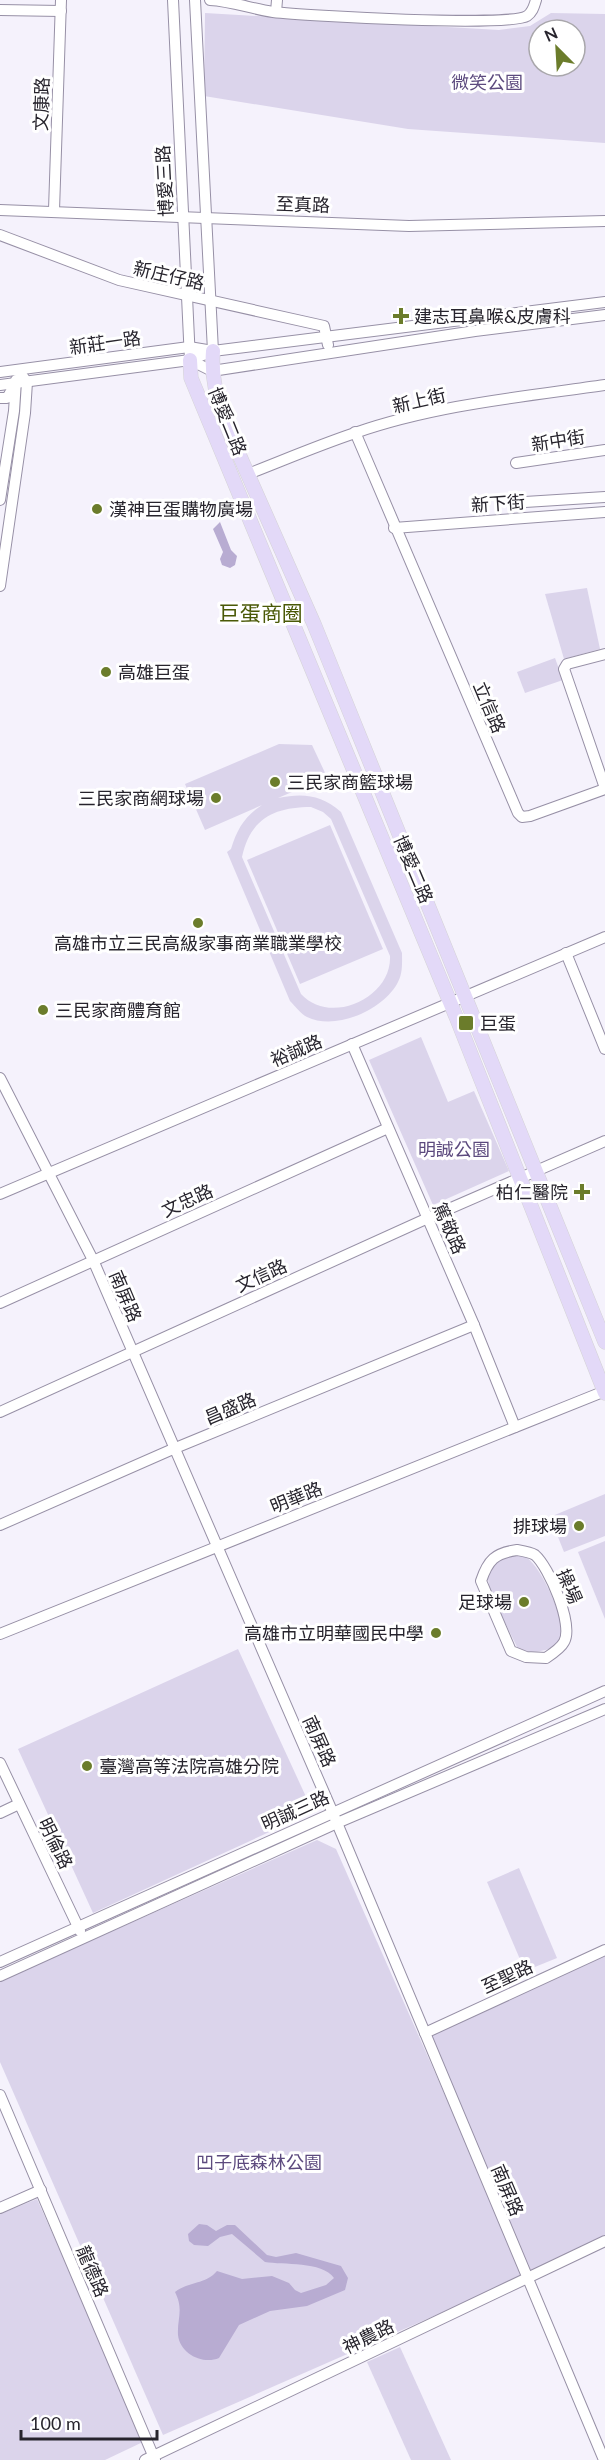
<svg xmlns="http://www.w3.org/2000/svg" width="605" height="2460" font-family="Lato,'Noto Sans TC',sans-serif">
<rect width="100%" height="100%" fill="#f5f2fc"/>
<g fill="#dbd4eb" fill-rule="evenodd">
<path d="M205 13 499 30 530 26 551 13 605 14V143L408 129 204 96ZM539 30H575V66H539Z"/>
<polygon points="587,588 600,649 564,659 545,594"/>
<polygon points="555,658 563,680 525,693 517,672"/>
<path d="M279 744 312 745 327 777 278 798C304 793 321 795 341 812L402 953C402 964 403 974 397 984 382 1010 336 1031 307 1017 301 1014 295 1006 290 1001L227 852 231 849C237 829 245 816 262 805L205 830 185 784ZM311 807 323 812 331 819 390 956C392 998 330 1026 301 994L242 857C250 819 274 807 311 807Z"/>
<polygon points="330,825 383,949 300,984 247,860"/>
<polygon points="421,1037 448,1102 474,1091 509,1171 433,1205 369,1060"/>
<polygon points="605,1494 605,1536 564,1552 550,1517"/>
<polygon points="605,1541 605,1619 578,1552"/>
<path d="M515 1555C518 1555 521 1555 524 1556 539 1562 562 1614 562 1630 562 1653 533 1654 518 1649L490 1592 487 1573 502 1556Z"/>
<polygon points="238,1649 313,1812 93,1913 18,1749"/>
<polygon points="317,1840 336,1849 525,2276 163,2435 0,2062 0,1981"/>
<polygon points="519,1868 557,1958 525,1971 487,1882"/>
<polygon points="605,1956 605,2236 531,2271 427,2033"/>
<polygon points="37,2199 145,2441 105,2460 0,2460 0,2214"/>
<polygon points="400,2347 451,2460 411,2460 367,2362"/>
</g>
<g fill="#b8acd2">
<polygon points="220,522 231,550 237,556 235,565 230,568 222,565 220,559 223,552 213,529"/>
<path d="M199 2224 207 2225 216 2231 227 2225H235L267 2255 276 2257 296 2253 341 2266 348 2278 345 2290 307 2306 270 2311 239 2325 219 2358C203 2365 180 2354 178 2335 177 2318 184 2310 175 2292 189 2281 205 2285 217 2271L242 2279 272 2276 289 2283 295 2290 301 2293 326 2285 334 2278C322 2261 283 2265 265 2262L232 2234 220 2237 208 2246 194 2245 189 2241 188 2234Z"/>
</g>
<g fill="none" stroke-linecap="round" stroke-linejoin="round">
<g stroke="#9790a6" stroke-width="12">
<g id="minor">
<polyline points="173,0 190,360"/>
<polyline points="195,0 213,351"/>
<path d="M210 0C231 1 252 9 273 12 305 16 510 27 527 16 533 12 534 6 536 0"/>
<polyline points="0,10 61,11"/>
<polyline points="276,12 277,0"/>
<polyline points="0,210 409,226 605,221"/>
<polyline points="54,210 61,0"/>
<polyline points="0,235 119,280 324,326 328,345"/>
<polyline points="190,360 212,371 475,331 605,315"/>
<polyline points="0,372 189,347 213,351"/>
<polyline points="0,385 190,360 213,351 605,302"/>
<polyline points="0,398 7,398 14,386"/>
<polyline points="355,432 518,813 522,817 530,816 605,789"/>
<polyline points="516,463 605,450"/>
<path d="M248 474C284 460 319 445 355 433 435 405 522 397 605 385"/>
<polyline points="0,500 14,411 16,380"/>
<polyline points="525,502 605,497"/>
<polyline points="394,528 605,512"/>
<polyline points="0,586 25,413 27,382 18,370"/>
<polyline points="605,654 567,664 564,669 605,788"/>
<polyline points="566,953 605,1049"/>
<polyline points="352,1044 474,1325 515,1427"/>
<polyline points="0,1078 93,1260 332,1811 604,2460"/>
<polyline points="0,1194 605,937"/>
<polyline points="0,1303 388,1128"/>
<polyline points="0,1412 428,1218 605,1141"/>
<polyline points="0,1525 173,1449 474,1325"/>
<path d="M517 1550C523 1551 530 1552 535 1555 549 1567 574 1625 564 1642 561 1648 552 1654 546 1658L526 1657 511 1651 481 1581C488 1560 495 1553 517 1550Z"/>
<polyline points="0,1634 605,1391"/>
<polyline points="0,1763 80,1931"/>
<polyline points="0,1813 19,1804"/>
<polyline points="0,1962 605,1691"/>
<polyline points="0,1976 337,1823 605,1709"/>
<polyline points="425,2033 605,1950"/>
<polyline points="0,2095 155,2460"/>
<polyline points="0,2208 41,2190"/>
<polyline points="145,2460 605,2241"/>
</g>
</g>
<g stroke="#d4d3d5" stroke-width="15">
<g id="major">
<path d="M213 351C211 378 217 399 226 425L314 624 605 1342"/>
<polyline points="190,360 191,378 457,1019 605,1393"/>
</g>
</g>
<use href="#minor" stroke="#fff" stroke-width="10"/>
<use href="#major" stroke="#e3d9f8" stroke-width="14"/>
</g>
<g fill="#6b7c2b" stroke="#fff" stroke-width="2">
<path d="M398 307h6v6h6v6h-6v6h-6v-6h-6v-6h6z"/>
<circle cx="97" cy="509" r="6"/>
<circle cx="106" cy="672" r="6"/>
<circle cx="275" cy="782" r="6"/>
<circle cx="216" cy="798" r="6"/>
<circle cx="198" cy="923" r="6"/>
<circle cx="43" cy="1010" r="6"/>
<rect x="458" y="1015" width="16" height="16" rx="3"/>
<path d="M579 1183h6v6h6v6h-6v6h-6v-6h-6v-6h6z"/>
<circle cx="579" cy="1526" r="6"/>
<circle cx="524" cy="1602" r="6"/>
<circle cx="436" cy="1633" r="6"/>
<circle cx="87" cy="1766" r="6"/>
</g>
<g text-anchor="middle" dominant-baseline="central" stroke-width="6" stroke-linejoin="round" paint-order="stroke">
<g font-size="18" fill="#5c4a7e" stroke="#fff">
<text x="487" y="82">微笑公園</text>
<text x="454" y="1149">明誠公園</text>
<text x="259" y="2162">凹子底森林公園</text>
</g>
<g font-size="18" fill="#27242d" stroke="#fff">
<text transform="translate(41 104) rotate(-88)">文康路</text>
<text transform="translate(164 181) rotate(-93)">博愛三路</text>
<text transform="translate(303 204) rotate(2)">至真路</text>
<text transform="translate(169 275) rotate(13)">新庄仔路</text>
<text transform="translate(105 342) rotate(-8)">新莊一路</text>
<text transform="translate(419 400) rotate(-13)">新上街</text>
<text transform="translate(228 421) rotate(68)">博愛二路</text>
<text transform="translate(558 440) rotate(-9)">新中街</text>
<text transform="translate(498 503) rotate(-4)">新下街</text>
<text transform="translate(490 707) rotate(67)">立信路</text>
<text transform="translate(414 869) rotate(67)">博愛二路</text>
<text transform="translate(296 1050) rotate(-23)">裕誠路</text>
<text transform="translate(187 1200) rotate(-24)">文忠路</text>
<text transform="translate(450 1228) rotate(66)">篤敬路</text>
<text transform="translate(261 1275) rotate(-24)">文信路</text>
<text transform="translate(126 1296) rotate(67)">南屏路</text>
<text transform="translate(230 1408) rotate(-23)">昌盛路</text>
<text transform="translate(296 1497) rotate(-22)">明華路</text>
<text transform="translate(570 1586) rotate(67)">操場</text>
<text transform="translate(320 1741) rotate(66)">南屏路</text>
<text transform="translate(295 1810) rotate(-24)">明誠三路</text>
<text transform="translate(56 1843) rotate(64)">明倫路</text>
<text transform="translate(507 1976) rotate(-25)">至聖路</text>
<text transform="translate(508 2190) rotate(67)">南屏路</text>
<text transform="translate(93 2271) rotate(67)">龍德路</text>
<text transform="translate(368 2336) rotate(-26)">神農路</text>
</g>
<g font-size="18" fill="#27242d" stroke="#fff" text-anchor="start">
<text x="414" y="316">建志耳鼻喉&amp;皮膚科</text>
<text x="109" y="509">漢神巨蛋購物廣場</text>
<text x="118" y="672">高雄巨蛋</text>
<text x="287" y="782">三民家商籃球場</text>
<text x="204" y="798" text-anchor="end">三民家商網球場</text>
<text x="198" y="943" text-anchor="middle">高雄市立三民高級家事商業職業學校</text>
<text x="55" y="1010">三民家商體育館</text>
<text x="480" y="1023">巨蛋</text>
<text x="568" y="1192" text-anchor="end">柏仁醫院</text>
<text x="567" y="1526" text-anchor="end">排球場</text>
<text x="512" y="1602" text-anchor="end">足球場</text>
<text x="424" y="1633" text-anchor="end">高雄市立明華國民中學</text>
<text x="99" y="1766">臺灣高等法院高雄分院</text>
</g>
<g font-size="21" fill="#4a5907" stroke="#fff">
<text x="261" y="612">巨蛋商圈</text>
</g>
</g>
<g transform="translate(557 48) rotate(336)"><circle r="28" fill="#ffffff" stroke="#a9a7ab" stroke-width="1.5"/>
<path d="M0-4.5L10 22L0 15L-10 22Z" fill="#6b7c2b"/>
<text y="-9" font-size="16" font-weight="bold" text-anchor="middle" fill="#27242d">N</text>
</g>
<path d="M21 2430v9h136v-9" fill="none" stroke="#27242d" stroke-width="3"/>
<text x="30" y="2430" font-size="18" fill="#27242d" stroke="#ffffff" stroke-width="4.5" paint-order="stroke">100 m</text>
</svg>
